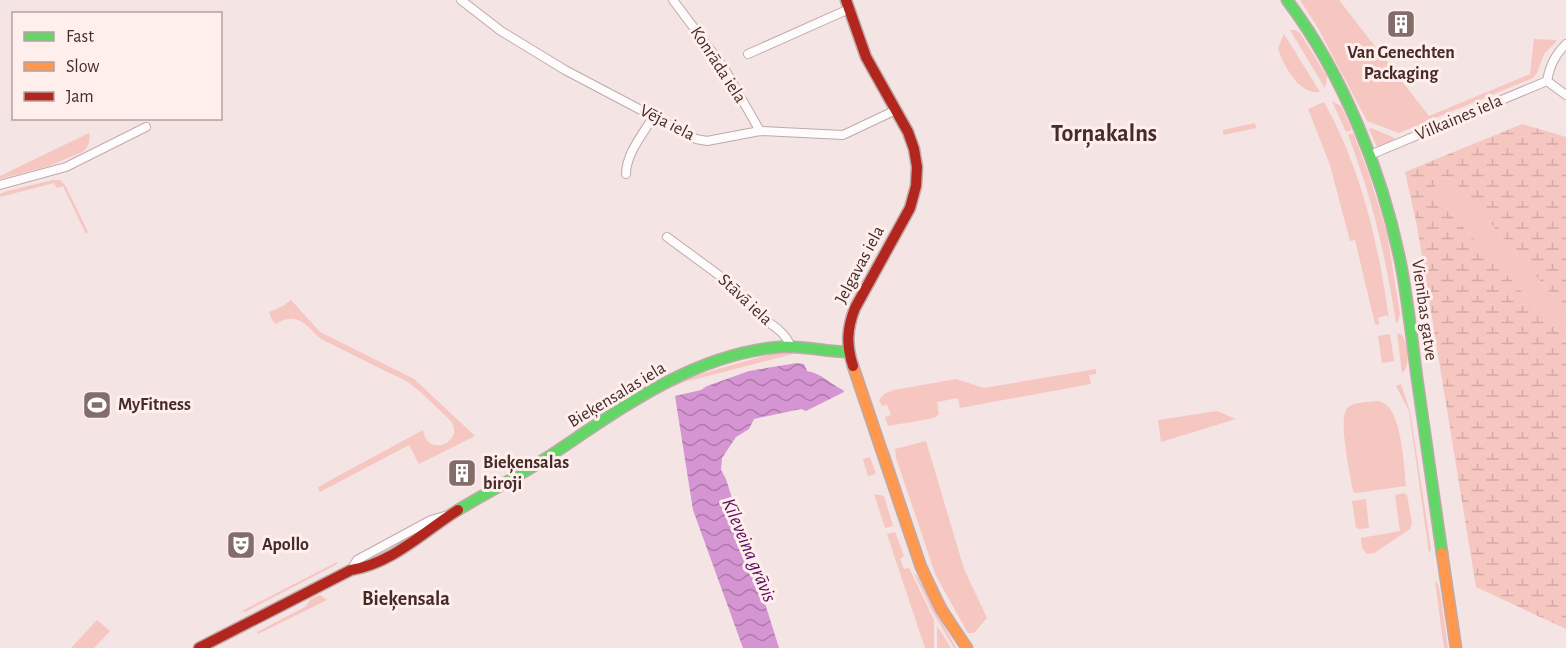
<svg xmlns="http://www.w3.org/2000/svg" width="1566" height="648" font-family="'Alegreya Sans',sans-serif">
<defs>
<pattern id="wetland-marsh" width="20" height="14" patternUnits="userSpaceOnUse" patternTransform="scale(1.5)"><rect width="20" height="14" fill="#f6c6c1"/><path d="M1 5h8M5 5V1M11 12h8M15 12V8" fill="none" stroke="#d4aaa6"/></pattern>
<pattern id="water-waves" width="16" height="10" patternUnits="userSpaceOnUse" patternTransform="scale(1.5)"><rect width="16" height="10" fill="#d495d2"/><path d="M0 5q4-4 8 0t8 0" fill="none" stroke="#ae7aaa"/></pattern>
</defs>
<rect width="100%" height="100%" fill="#f4e4e3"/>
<g fill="#f6c6c1">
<polygon points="1300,0 1339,0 1429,116 1530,74 1534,39 1556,40 1556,42 1544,54 1537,73 1533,78 1399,133 1367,121 1318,28"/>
<polygon points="1290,30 1295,30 1300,33 1324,72 1327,76 1325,88"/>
<path d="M1284 34 1320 92C1299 95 1283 65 1278 48Z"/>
<polygon points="1332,101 1341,106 1352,130 1346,132"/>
<path d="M1324 102C1361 168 1379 245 1389 320L1387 315 1378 318 1379 325 1375 324 1355 240 1350 241 1330 165 1308 109Z"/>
<polygon points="1255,123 1256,128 1223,135 1223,130"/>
<polygon points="1371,128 1395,138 1383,147 1377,147 1369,129"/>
<path d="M89 133C91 141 88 148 82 152L49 166 0 179V176Z"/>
<path d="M1353 133 1368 172 1387 233 1400 314 1398 321 1396 323C1386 258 1372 196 1348 135Z"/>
<polygon points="1443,176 1454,181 1566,311 1566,340 1435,196 1436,183"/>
<polygon points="53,180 60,180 65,185 88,232 86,234 63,186 57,188 54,183 0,197 0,194 7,191"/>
<path d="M291 300 320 332 414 379 475 436 419 464 409 445 320 492 318 487 423 430C427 461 471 439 447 417 436 407 425 395 413 386 405 379 394 375 385 371 364 360 343 350 323 340 314 335 308 323 298 320 289 317 283 320 276 324L272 320 269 312 283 306Z"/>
<path d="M1397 333 1402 335C1408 344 1411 366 1402 373Z"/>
<polygon points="1390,334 1394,361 1382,363 1378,336"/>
<polygon points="782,351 792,352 793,354 684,382 654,395 694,376"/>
<polygon points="1096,369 1096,374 1089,375 1091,384 960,408 958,398 937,402 939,414 934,418 888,426 885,417 891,415 887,405 882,406 879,400 884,394 894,390 956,379 984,388"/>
<polygon points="1401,384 1410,411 1431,549 1429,553 1409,411 1396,386"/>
<path d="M1367 402C1371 402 1378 400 1381 402 1402 408 1404 467 1406 486L1356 493 1353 491C1350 474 1339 424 1346 410 1350 403 1359 403 1367 402Z"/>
<polygon points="1217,411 1236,419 1161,442 1158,420"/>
<polygon points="926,441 964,569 987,618 974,633 968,633 936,576 896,458 895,449"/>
<polygon points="889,450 925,561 940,593 962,631 950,615 923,561 887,452"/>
<polygon points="870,457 876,474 868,476 863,459"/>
<polygon points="1404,493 1407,495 1412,523 1410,529 1374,553 1367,554 1362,548 1361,538 1400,531 1395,495"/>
<polygon points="874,494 884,496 893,526 885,528"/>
<polygon points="1366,499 1369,528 1359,529 1356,527 1352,501"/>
<polygon points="895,532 904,556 900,559 904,569 909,568 934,620 934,648 925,648 887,534"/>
<polygon points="337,562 338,563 328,569 245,612 242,611"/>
<polygon points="914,573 918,577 956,648 954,648 931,609"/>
<polygon points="1435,581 1438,584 1440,593 1448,648 1444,648"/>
<polygon points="320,595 327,600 258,634 257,632 305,607 311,599"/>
<polygon points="97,620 110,631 94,648 71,648"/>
<polygon points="937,626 951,648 937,648"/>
</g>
<polygon fill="url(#wetland-marsh)" points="1522,124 1566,137 1566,311 1454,181 1443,176 1436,183 1435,196 1566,340 1566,629 1476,587 1417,226 1405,172"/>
<path fill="url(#water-waves)" d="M797 363 804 364 807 371C821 373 830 384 843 390L844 392 806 411 801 409 754 419 749 429 736 437 722 458 721 470 726 479 779 648H743L693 510 675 396 701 390 707 386 749 371Z"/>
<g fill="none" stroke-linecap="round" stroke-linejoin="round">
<g stroke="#beaba9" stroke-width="10">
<g id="street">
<polyline points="461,0 501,31 565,70 696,139 707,141 760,131 843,135 896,110"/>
<polyline points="673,0 724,68 760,131"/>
<polyline points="748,54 849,9"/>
<path d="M1547 81C1550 65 1555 55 1566 44"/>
<polyline points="1547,81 1566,95"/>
<polyline points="1370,155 1547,81"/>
<path d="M626 174C626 154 643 134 653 117"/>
<polyline points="0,185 66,167 146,127"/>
<path d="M667 237 731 284C739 291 744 302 752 310 764 321 784 329 790 345"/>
<polyline points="351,570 357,560 431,520 448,515"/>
</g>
</g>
<g stroke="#beaba9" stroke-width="13">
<g id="fast">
<path d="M1287 0C1343 74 1383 174 1401 265 1408 302 1412 340 1417 378 1425 436 1434 494 1442 553"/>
<path d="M458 510C488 492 519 476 548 457 619 410 692 354 780 347 803 345 825 352 848 352"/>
</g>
</g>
<g stroke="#beaba9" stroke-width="13">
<g id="slow">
<polyline points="853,366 921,567 941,609 967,648"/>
<polyline points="1442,553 1456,648"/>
</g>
</g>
<g stroke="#beaba9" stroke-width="13">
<g id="jam">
<path d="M846 0 866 57 908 132 914 149 917 167 916 186 910 208 855 308C847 328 846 345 853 366"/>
<path d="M199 648 351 570C393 563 423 532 458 510"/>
</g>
</g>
<use href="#street" stroke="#fdfbfb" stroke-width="8"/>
<use href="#fast" stroke="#63d668" stroke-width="10"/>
<use href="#slow" stroke="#ff974d" stroke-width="10"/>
<use href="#jam" stroke="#b3261e" stroke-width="10"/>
</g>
<defs>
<g id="building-square" transform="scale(1.5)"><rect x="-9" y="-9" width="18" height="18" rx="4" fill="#846c6a" stroke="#feefed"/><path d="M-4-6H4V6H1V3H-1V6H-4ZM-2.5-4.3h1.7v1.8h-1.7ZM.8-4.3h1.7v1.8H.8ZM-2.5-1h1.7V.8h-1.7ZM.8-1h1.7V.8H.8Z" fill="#fff"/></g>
<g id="stadium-square" transform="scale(1.5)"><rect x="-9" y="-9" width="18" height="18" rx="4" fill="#846c6a" stroke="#feefed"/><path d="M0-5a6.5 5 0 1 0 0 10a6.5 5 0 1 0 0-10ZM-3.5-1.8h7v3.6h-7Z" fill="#fff"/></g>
<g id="theatre-square" transform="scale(1.5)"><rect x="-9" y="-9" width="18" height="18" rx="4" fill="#846c6a" stroke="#feefed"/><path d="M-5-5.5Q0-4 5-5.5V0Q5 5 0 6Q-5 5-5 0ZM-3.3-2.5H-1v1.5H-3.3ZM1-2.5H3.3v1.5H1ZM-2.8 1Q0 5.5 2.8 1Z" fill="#fff"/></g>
</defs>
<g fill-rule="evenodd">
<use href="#building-square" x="1401" y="24"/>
<use href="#stadium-square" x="97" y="405"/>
<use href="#building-square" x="462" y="473"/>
<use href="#theatre-square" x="241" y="545"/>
</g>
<g text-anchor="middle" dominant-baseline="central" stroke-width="6" stroke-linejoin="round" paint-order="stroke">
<g font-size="18" font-weight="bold" fill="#472b29" stroke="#feefed" text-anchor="start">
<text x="1401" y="53" text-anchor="middle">Van Genechten<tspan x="1401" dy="21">Packaging</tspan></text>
<text x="118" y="405">MyFitness</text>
<text x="483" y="463">Bieķensalas<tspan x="483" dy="21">biroji</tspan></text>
<text x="262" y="545">Apollo</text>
</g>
<g font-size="18" fill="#472b29" stroke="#feefed">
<text transform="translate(718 65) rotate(57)">Konrāda iela</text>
<text transform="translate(1459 118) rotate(-23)">Vilkaines iela</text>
<text transform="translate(667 123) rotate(27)">Vēja iela</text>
<text transform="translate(860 265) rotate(-62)">Jelgavas iela</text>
<text transform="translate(745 300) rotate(43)">Stāvā iela</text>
<text transform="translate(1424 310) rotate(82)">Vienības gatve</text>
<text transform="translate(617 395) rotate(-31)">Bieķensalas iela</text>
</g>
<g font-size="20" font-style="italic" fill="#5b0b61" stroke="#feefed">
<text transform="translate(749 550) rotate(67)">Kīleveina grāvis</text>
</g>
<g font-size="20" font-weight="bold" fill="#472b29" stroke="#feefed">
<text x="406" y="599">Bieķensala</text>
</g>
<g font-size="24" font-weight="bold" fill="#472b29" stroke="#feefed">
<text x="1104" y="134">Torņakalns</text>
</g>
</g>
<rect x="12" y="12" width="210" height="108" fill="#feefed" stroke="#b5a19f" stroke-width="1.5"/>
<rect x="24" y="32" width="30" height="9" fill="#63d668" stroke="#b5a19f" stroke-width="1.5"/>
<text x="66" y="42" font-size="18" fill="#472b29">Fast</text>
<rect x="24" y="62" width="30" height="9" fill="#ff974d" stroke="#b5a19f" stroke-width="1.5"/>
<text x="66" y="72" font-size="18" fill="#472b29">Slow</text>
<rect x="24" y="92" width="30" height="9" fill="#b3261e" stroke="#b5a19f" stroke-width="1.5"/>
<text x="66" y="102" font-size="18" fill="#472b29">Jam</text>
</svg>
